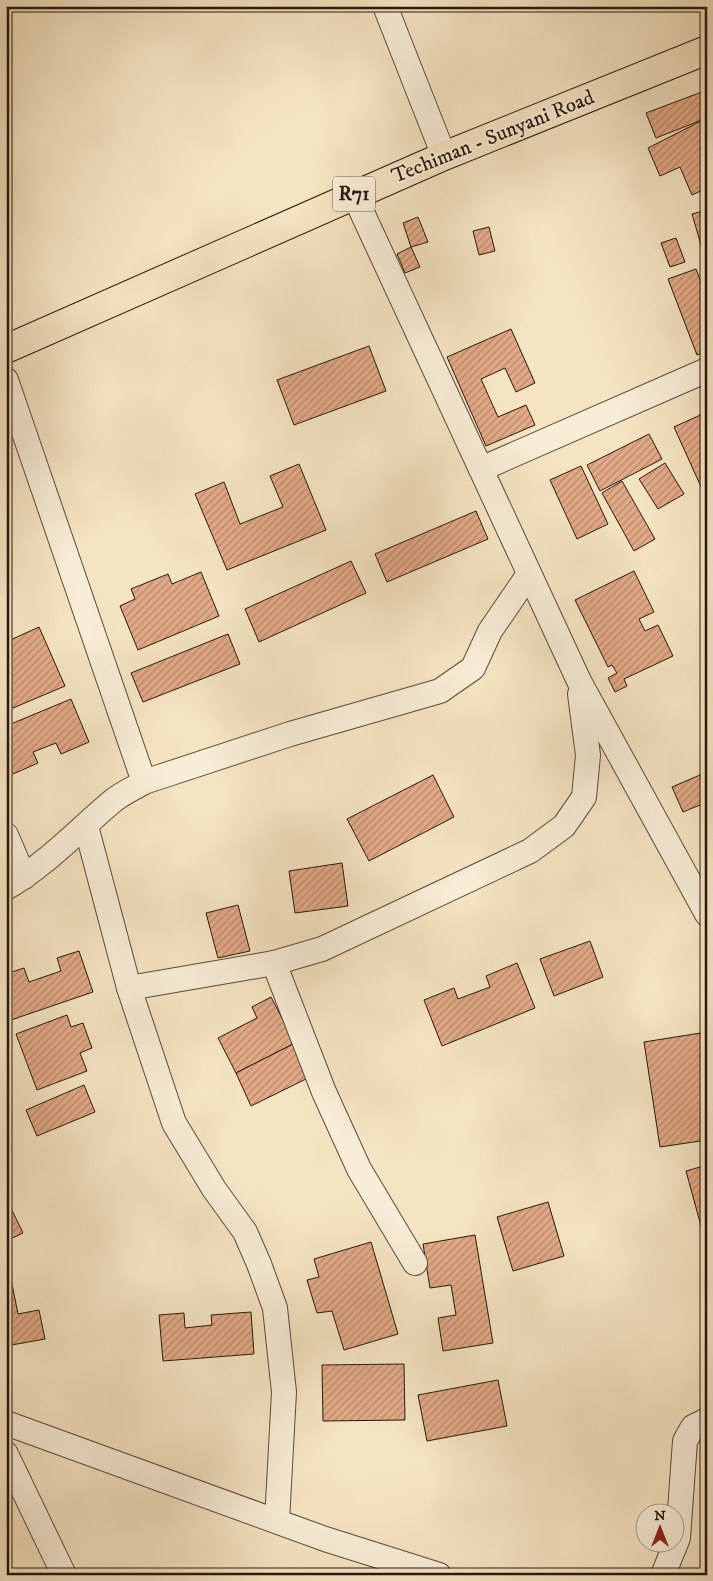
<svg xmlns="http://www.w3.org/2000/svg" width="713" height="1581" font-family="'IM FELL DW Pica',serif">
<defs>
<pattern id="building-hatch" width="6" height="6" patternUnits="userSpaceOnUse" patternTransform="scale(1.25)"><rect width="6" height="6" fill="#e3aa87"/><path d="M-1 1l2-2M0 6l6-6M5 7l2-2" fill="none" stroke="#b8896d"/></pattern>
</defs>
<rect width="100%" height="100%" fill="#f5e4c2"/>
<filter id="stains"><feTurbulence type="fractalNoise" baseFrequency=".004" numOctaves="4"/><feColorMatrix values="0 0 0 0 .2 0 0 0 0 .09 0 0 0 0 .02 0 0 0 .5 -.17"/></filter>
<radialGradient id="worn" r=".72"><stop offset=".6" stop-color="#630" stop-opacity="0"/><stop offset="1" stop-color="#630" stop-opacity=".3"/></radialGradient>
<g fill="url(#building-hatch)" stroke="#28180f">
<polygon points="707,90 707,118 656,138 646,113"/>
<polygon points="707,120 707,188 692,195 680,167 660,176 648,148 699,122"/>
<polygon points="707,210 707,251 703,252 692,214"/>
<polygon points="418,217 428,242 411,247 403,223"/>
<polygon points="489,227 495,251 479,255 473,231"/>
<polygon points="676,238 685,262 670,267 661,243"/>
<polygon points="411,247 420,267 405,273 397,254"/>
<polygon points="696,269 707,298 707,351 697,355 668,279"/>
<polygon points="511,329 535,383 516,392 505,368 481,379 498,417 526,405 535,425 486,446 447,357"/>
<polygon points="369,346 386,391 294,425 277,380"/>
<polygon points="707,412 707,500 674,427"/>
<polygon points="649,434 662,459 600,491 587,465"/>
<polygon points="665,463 684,494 658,509 639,479"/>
<polygon points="299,464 326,530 227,570 195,494 224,482 240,524 283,507 270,476"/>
<polygon points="581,466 608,524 577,539 550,480"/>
<polygon points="622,481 655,539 634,551 602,493"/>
<polygon points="476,511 488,539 387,582 375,554"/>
<polygon points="351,561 366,593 259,642 245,609"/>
<polygon points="634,571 654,612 639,619 645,631 658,625 673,656 624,679 627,686 615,692 608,678 617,673 612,665 608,667 575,600"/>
<polygon points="201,572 219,616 138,650 120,606 135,599 131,589 168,574 172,584"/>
<polygon points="39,627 65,686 6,711 6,642"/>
<polygon points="228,634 240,664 143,702 131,673"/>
<polygon points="71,699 89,742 61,754 56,743 33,752 38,763 6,777 6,726"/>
<polygon points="707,772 707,802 683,812 672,787"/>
<polygon points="433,775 454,817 369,861 347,819"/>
<polygon points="342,863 348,906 295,913 289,871"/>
<polygon points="238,905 250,951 218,958 206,913"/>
<polygon points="590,941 603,977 554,996 540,959"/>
<polygon points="79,951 93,992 11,1020 6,1007 6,974 24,968 29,982 61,971 57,958"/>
<polygon points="517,963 535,1008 442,1046 424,1000 454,988 458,999 490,987 486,976"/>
<polygon points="271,997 295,1043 236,1073 218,1038 257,1018 252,1007"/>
<polygon points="67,1015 71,1027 83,1023 92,1048 80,1053 87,1071 37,1090 16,1034"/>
<polygon points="707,1032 707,1140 660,1147 644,1042"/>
<polygon points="295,1043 312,1076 251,1106 236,1073"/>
<polygon points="84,1085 95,1112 37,1136 26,1110"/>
<polygon points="707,1165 707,1248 686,1171"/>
<polygon points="6,1198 23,1233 6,1241"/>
<polygon points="548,1202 564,1256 513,1271 497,1217"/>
<polygon points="475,1235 493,1343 443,1351 438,1318 456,1315 451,1285 430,1288 423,1244"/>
<polygon points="371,1242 398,1334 344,1350 332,1311 317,1313 307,1280 319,1277 314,1259"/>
<polygon points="6,1269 9,1269 18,1314 39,1310 45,1339 6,1346"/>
<polygon points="251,1312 254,1354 163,1361 159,1315 184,1313 185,1328 212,1325 211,1315"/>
<polygon points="404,1364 405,1420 323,1421 322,1365"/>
<polygon points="498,1380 507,1426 427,1441 418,1395"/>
</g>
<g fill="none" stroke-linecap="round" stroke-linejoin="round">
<g stroke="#5b4b3c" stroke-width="26">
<g id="minor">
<polyline points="385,6 444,156"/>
<polyline points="354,195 579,681 707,914"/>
<path d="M6 380 144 782C134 788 123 793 114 800 78 830 47 864 6 888"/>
<polyline points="481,469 707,370"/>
<polyline points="144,782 290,734 440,691 473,668 490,631 529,574"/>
<polyline points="86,826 129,988 174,1123 214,1189 245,1232 259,1264 275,1308 284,1392 277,1521"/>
<polyline points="6,835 24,877"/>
<polyline points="274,963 324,1092 359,1169 415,1263"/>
<polyline points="129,988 274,963 322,949 530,851 564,826 584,797 588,755 580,694"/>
<polyline points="6,1423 325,1539 439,1575"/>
<polyline points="6,1454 64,1575"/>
<polyline points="663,1575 678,1538 685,1441 693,1427 707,1420"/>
</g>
</g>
<g stroke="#28180f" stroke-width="30">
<polyline id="primary" points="6,349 444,156 707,50"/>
</g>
<use href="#minor" stroke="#f8edd7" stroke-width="24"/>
<use href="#primary" stroke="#f5e4c2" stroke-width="28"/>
</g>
<g text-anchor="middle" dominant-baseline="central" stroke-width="4" stroke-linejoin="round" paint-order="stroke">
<rect fill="#f8edd7" stroke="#66584b" stroke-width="1" x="333" y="176.5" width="42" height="35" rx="4"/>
<g font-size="20" font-weight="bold" fill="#28180f">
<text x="354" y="194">R71</text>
</g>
<g font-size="21" fill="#28180f" stroke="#f8edd7">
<text transform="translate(493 137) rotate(-22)">Techiman - Sunyani Road</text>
</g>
</g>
<rect width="713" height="1581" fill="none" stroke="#f5e4c2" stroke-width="25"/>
<rect x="8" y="8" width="698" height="1566" fill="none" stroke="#28180f" stroke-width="2.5"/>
<rect x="12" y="12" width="688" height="1556" fill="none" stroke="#28180f"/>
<g transform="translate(660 1528)"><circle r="24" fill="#f8edd7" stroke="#a59887"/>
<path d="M0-4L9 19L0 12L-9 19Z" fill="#8f2418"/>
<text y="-8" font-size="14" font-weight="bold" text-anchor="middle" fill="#28180f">N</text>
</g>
<rect width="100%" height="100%" filter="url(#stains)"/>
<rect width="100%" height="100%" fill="url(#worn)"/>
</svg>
